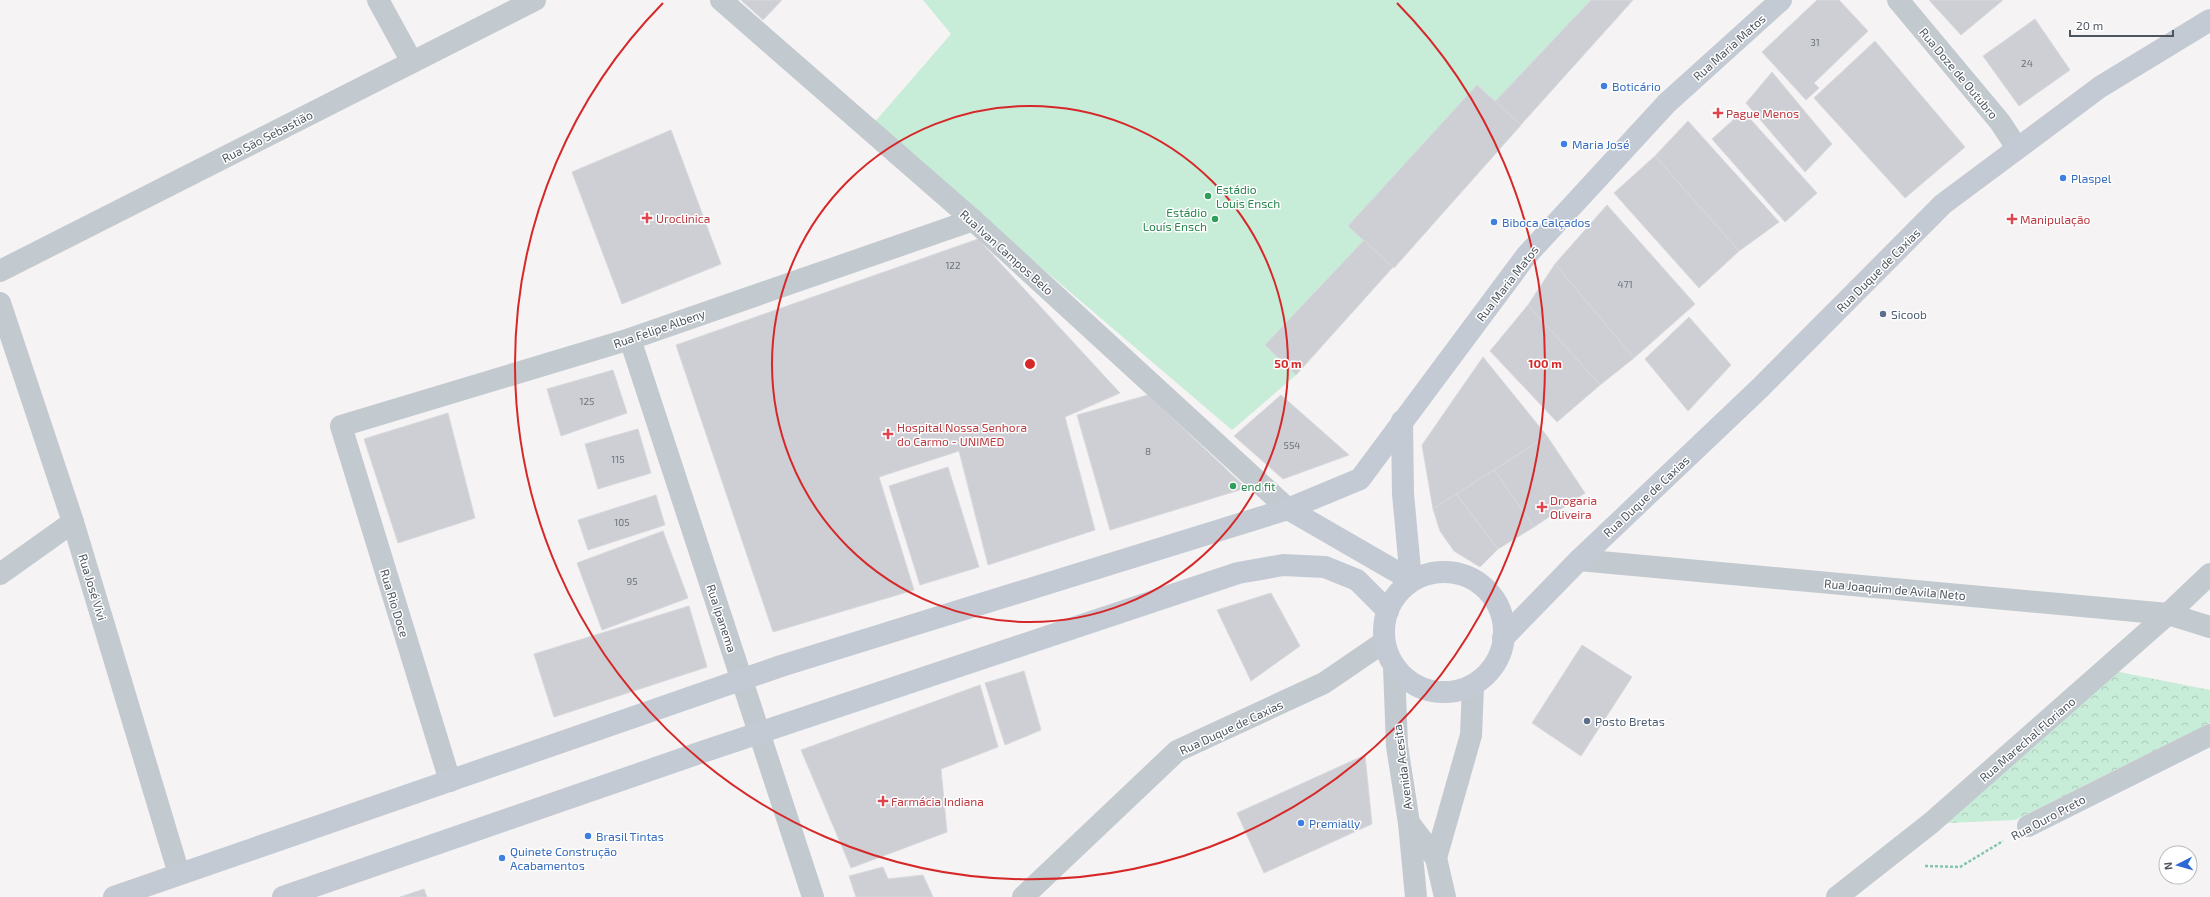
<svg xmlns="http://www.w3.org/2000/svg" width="2210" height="897" font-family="'Exo 2',sans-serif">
<defs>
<pattern id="forest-crowns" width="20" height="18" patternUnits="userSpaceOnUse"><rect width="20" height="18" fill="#c7ecd8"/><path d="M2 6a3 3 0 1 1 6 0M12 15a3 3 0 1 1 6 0" fill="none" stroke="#adccbc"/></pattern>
</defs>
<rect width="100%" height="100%" fill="#f5f3f3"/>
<polygon fill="#c7ecd8" points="923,0 1633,0 1296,375 1232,430 873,124 951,34"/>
<polygon fill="url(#forest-crowns)" points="2104,669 2210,690 2210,723 2015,820 1925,824"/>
<g fill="#cdcfd4" stroke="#d7d9dd">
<polygon points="741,0 782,0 763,20"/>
<polygon points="1591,0 1633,0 1296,375 1265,345"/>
<polygon points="1817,0 1839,0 1868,31 1814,83 1819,88 1806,100 1762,52"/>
<polygon points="1929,0 2003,0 1961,35"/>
<polygon points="2035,19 2070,70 2019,106 1983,56"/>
<polygon points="1875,41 1965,147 1905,198 1814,98"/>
<polygon points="1772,72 1832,144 1805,172 1746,103"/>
<polygon points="1477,85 1521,125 1394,268 1348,226"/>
<polygon points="1743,111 1817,193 1785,222 1712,139"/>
<polygon points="1688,121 1779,222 1739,251 1655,156"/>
<polygon points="671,130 721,264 622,304 572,172"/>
<polygon points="1655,156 1739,251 1699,288 1614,193"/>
<polygon points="1607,205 1695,304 1634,358 1555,264"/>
<polygon points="978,239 1120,393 1065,417 1095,530 988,565 959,451 879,477 914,590 773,632 676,345"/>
<polygon points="1555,264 1634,358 1600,385 1528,305"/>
<polygon points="1528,305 1600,385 1557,422 1490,351"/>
<polygon points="1689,317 1731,365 1688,411 1645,359"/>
<polygon points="1483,357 1547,436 1433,509 1422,445"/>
<polygon points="613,370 627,413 561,436 547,389"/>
<polygon points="1148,395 1246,488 1110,530 1077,415"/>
<polygon points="1281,395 1349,455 1283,479 1234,436"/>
<polygon points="448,413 475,518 398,543 364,439"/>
<polygon points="638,429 651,473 598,489 585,444"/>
<polygon points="1547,436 1585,493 1534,527 1494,470"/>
<polygon points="948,467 979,567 920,585 889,486"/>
<polygon points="1494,470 1534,527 1498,549 1456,494"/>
<polygon points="1456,494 1498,549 1480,567 1454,551 1440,531 1433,509"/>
<polygon points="656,495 665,525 588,550 578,520"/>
<polygon points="663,531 688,598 602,630 577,563"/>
<polygon points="1271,593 1300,646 1251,681 1217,610"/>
<polygon points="689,606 707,667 554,717 534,654"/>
<polygon points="1582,645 1632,677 1581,756 1532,723"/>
<polygon points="1024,671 1041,730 1005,745 985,683"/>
<polygon points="980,685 998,747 941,769 947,832 851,868 801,750"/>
<polygon points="1365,755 1372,824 1264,873 1237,813"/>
<polygon points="883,867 888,879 923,875 933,897 856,897 849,876"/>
<polygon points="424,889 427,897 400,897"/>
</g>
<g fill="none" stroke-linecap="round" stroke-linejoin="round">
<polyline stroke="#82c7ab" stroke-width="2.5" stroke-dasharray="3 2" stroke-linecap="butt" points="1925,866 1960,867 2003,841"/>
<g stroke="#c2c9cf" stroke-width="22">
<polyline points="378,0 412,62"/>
<polyline points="721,0 973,220 1288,509"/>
<polyline points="1898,0 2000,122 2017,148"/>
<polyline points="0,271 535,0"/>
<polyline points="0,303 73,522 179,874"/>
<polyline points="630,339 813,897"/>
<polyline points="1579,560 2168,614 2210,627"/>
<polyline points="0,574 73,522"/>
<polyline points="1394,667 1397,746 1409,823 1436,858 1445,897"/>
<polyline points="450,781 341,426 630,339 973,220"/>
<polyline points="1409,823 1416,897"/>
<polyline points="2028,826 2210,735"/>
<polyline points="1436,858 1471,735 1473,686"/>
<polyline points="1023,897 1177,751 1324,683 1384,642"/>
<polyline points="1837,897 1931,823 2168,614 2210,574"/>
</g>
<g stroke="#c3cad4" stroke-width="22">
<polyline points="1402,421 1403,494 1411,580"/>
<polyline points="1288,509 1411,580"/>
<circle cx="1444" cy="632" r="60"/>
<polyline points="1503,638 1579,560 1760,388 1943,204 2100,87 2210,20"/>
<polyline points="114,897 781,666 1288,509 1360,479 1526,256 1667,103 1781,0"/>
<polyline points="283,897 702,752 1238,573 1283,565 1325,567 1357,580 1388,611"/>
</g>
</g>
<g fill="none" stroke="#d62828" stroke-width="2">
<circle cx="1030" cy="364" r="258"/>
<path d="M1397 3A515 515 0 1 1 663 3"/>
</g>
<g fill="#3f7fe0" stroke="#fff" stroke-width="1.5">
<circle cx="1604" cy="86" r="4"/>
<circle cx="1564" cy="144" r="4"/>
<circle cx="2063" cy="178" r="4"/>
<circle cx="1494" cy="222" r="4"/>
<circle cx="1301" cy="823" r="4"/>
<circle cx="588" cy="836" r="4"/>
<circle cx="502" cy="858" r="4"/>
</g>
<g fill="#e0444e" stroke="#fff" stroke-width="1.5">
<path d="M1716 107h4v4h4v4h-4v4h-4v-4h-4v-4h4z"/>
<path d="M645 212h4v4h4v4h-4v4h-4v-4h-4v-4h4z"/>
<path d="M2010 213h4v4h4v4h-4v4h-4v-4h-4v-4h4z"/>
<path d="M886 428h4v4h4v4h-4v4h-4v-4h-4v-4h4z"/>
<path d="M1540 501h4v4h4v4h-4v4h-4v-4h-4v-4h4z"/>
<path d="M881 795h4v4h4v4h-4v4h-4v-4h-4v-4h4z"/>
</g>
<g fill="#2e9e5b" stroke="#fff" stroke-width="1.5">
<circle cx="1208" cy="196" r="4"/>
<circle cx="1215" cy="219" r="4"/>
<circle cx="1233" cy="486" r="4"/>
</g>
<g fill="#5c6f8a" stroke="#fff" stroke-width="1.5">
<circle cx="1883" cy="314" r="4"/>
<circle cx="1587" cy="721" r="4"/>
</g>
<g text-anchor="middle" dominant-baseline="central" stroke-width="3" stroke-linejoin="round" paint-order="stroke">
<g font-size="10" fill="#6c737c">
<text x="1815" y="42">31</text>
<text x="2027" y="63">24</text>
<text x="953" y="265">122</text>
<text x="1625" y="284">471</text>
<text x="587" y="401">125</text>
<text x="1292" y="445">554</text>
<text x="1148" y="451">8</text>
<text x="618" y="459">115</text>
<text x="622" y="522">105</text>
<text x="632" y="581">95</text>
</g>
<g font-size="12" fill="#4c545e" stroke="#fff">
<text transform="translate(1729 47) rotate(-42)">Rua Maria Matos</text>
<text transform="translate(1959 73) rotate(50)">Rua Doze de Outubro</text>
<text transform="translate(267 136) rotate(-27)">Rua São Sebastião</text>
<text transform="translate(1007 252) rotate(42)">Rua Ivan Campos Belo</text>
<text transform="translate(1878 270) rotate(-45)">Rua Duque de Caxias</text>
<text transform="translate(1507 283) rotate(-52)">Rua Maria Matos</text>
<text transform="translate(659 328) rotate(-19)">Rua Felipe Albeny</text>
<text transform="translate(1646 496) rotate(-43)">Rua Duque de Caxias</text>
<text transform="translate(93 587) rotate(73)">Rua José Vivi</text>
<text transform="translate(1895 589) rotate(5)">Rua Joaquim de Avila Neto</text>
<text transform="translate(395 603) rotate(73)">Rua Rio Doce</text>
<text transform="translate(722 618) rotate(72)">Rua Ipanema</text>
<text transform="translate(1231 727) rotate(-25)">Rua Duque de Caxias</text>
<text transform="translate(2027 739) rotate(-41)">Rua Marechal Floriano</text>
<text transform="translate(1402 767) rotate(-97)">Avenida Acesita</text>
<text transform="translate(2048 817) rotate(-28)">Rua Ouro Preto</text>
</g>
<g font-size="12" fill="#366cbe" stroke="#fff" text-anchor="start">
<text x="1612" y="86">Boticário</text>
<text x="1572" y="144">Maria José</text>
<text x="2071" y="178">Plaspel</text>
<text x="1502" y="222">Biboca Calçados</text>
<text x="1309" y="823">Premially</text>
<text x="596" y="836">Brasil Tintas</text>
<text x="510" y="851">Quinete Construção<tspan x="510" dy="14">Acabamentos</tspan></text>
</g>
<g font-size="12" fill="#be3a42" stroke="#fff" text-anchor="start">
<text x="1726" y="113">Pague Menos</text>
<text x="656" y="218">Uroclinica</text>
<text x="2020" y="219">Manipulação</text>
<text x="897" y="427">Hospital Nossa Senhora<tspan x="897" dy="14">do Carmo - UNIMED</tspan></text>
<text x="1550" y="500">Drogaria<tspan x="1550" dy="14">Oliveira</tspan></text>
<text x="891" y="801">Farmácia Indiana</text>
</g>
<g font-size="12" fill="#27864d" stroke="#fff" text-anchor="start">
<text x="1216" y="189">Estádio<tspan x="1216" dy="14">Louis Ensch</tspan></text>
<text x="1207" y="212" text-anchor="end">Estádio<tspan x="1207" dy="14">Louís Ensch</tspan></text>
<text x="1241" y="486">end fit</text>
</g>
<g font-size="12" fill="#4e5e75" stroke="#fff" text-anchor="start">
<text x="1891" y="314">Sicoob</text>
<text x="1595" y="721">Posto Bretas</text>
</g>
</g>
<circle cx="1030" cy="364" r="6" fill="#d62828" stroke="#fff" stroke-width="2"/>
<g font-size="12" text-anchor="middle" font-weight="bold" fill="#d62828" stroke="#fff" stroke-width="3" stroke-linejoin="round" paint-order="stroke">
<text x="1288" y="368">50 m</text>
<text x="1545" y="368">100 m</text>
</g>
<g transform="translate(2178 865) rotate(264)"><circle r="19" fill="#ffffff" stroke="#b7bbbf"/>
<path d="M0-3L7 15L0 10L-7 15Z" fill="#2e69d4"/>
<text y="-6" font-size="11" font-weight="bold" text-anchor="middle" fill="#4c545e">N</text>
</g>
<path d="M2070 30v6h103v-6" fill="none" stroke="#4c545e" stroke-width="2"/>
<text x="2076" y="30" font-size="12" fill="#4c545e" stroke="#ffffff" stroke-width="3" paint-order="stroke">20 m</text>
</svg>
